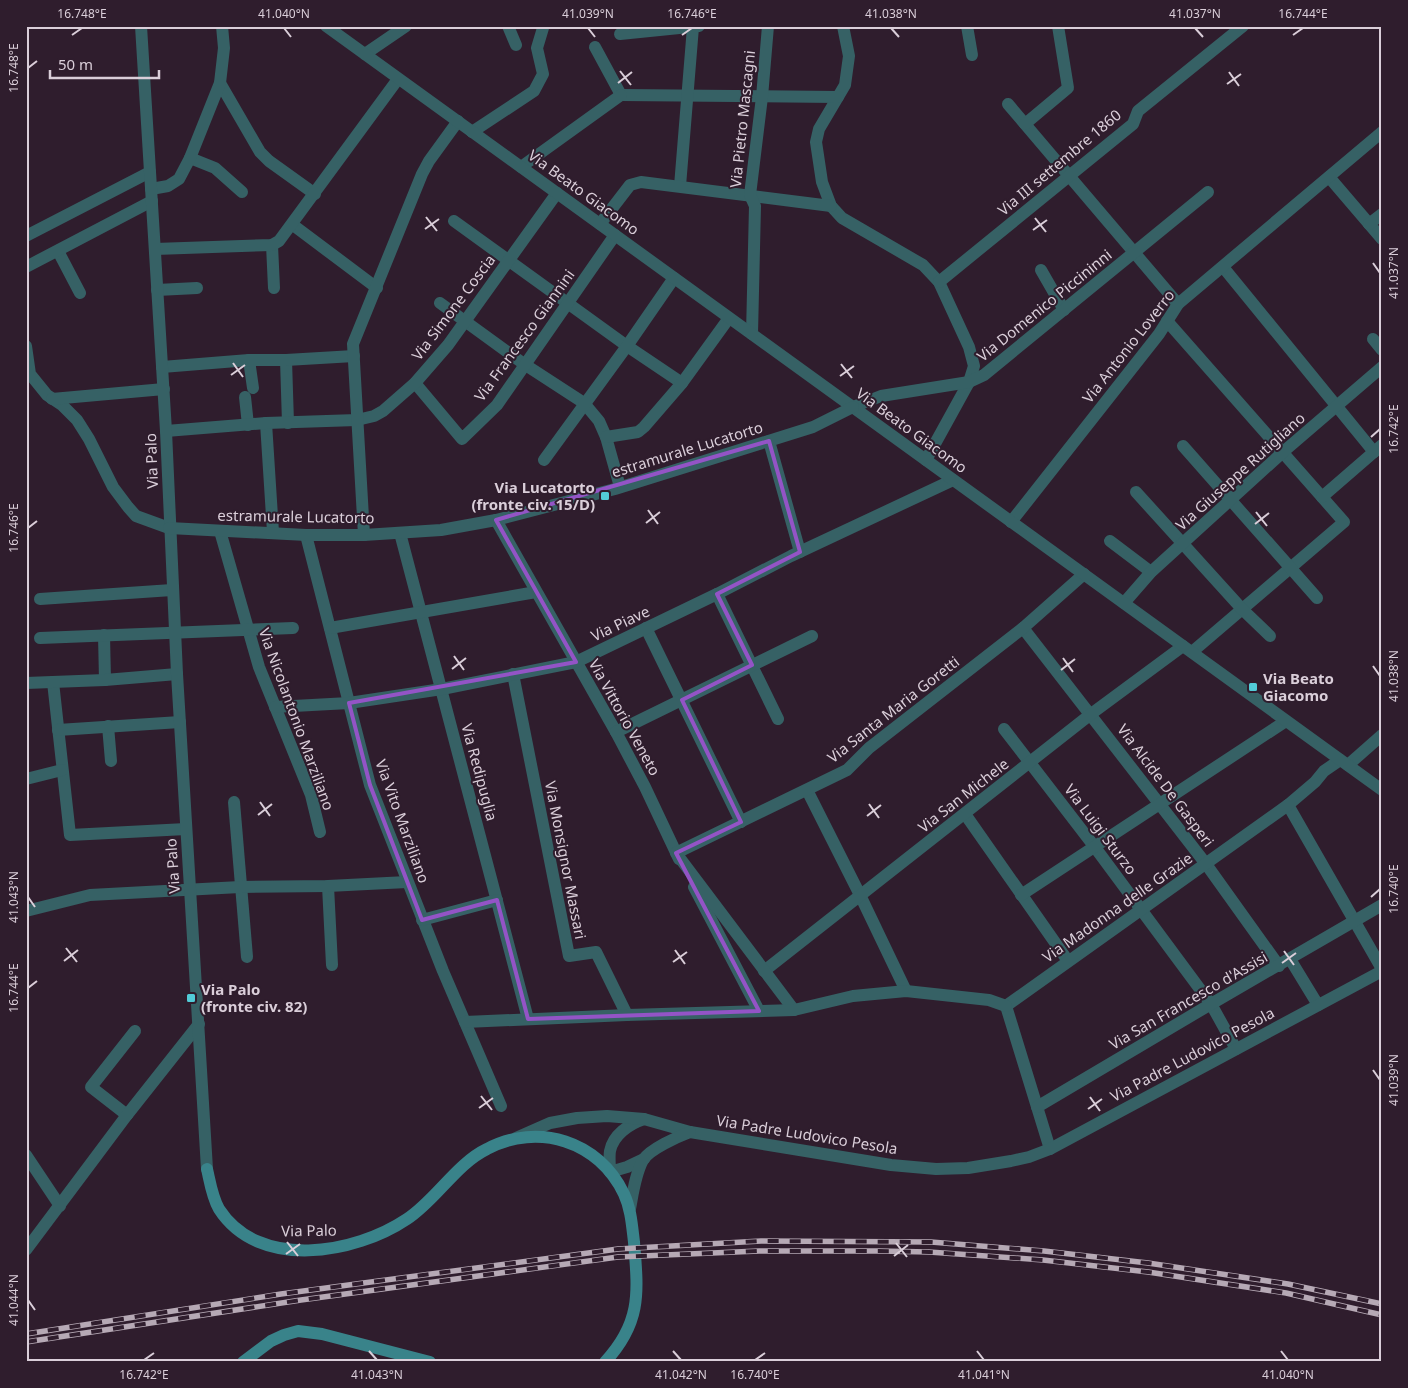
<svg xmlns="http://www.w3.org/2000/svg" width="1408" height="1388" font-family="'Noto Sans',sans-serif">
<rect width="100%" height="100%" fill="#2f1d2d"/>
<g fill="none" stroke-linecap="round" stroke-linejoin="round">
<g stroke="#366165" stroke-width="12">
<polyline points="508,26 516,45"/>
<polyline points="843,26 849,56 845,85 819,129 816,142 822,182 831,206 842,218 923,265 939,282 969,347 974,366 969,382 926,460"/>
<polyline points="967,26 972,55"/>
<polyline points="620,34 699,26"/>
<polyline points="595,47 621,95"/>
<polyline points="365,54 406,26"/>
<polyline points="220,83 260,152 269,161 315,194"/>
<polyline points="621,95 838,97"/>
<polyline points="1008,104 1178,304"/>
<polyline points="1025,124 1068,88 1058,26"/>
<polyline points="472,132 534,91 543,74 537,48 543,28"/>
<polyline points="190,158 215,168 242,192"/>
<polyline points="521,167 621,95"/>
<polyline points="1329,177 1382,239"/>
<polyline points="680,186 693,27"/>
<polyline points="151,189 168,186 179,179 190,158 220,83 224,48 222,26"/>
<polyline points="454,221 627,346 682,383"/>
<polyline points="600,224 630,185 641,182 831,206"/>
<polyline points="1369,224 1382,214"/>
<polyline points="293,225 377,288"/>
<polyline points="26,236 150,172"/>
<polyline points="272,245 274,288"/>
<polyline points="155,249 272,245 279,241 398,79"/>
<polyline points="58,251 80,293"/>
<polyline points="26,267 152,201"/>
<polyline points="1223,267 1374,452"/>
<polyline points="1041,270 1064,310"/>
<polyline points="939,282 1133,124 1138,111 1243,26"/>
<polyline points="157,290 197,288"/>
<polyline points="440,303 524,364 584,403 599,421 606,437 620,487"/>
<polyline points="1167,321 1344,522 1192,652"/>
<polyline points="752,334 755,206 750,195 762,97 768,26"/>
<polyline points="1373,339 1382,350"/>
<polyline points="26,346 30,374 47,395 62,405 77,420 89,439 113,487 128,507 136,516 169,528"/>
<polyline points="249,360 253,388"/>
<polyline points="286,360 288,423"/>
<polyline points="162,367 249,360 286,360 354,356"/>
<polyline points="415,383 462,439 497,405 615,235"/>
<polyline points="245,397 248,425"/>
<polyline points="52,399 164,389"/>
<polyline points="853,407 881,396 969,382 984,375 1208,192"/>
<polyline points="266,423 273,532"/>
<polyline points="166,431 266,423 357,420 374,416 383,411 415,383 448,345 557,193"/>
<polyline points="606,437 638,432 644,427 682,383 729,318"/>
<polyline points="769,441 800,552"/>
<polyline points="1183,446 1317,598"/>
<polyline points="544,460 627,346 674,278"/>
<polyline points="1136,492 1242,609 1270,636"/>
<polyline points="1322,497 1382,445"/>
<polyline points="496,520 616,732 645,787 679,859"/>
<polyline points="1011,522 1159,334 1178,304 1382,132"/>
<polyline points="220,531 259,667 311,795 320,832"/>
<polyline points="400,533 528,1019"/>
<polyline points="306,535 370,785 443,971 501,1106"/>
<polyline points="364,535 353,344 422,174 429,161 458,121"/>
<polyline points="1110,541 1151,572"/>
<polyline points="717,594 778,719"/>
<polyline points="40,599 172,590"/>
<polyline points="1124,603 1151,572 1283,452 1382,367"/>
<polyline points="330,628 536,592"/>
<polyline points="646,628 741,822"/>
<polyline points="1023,628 1206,864 1279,966"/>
<polyline points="104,635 105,680"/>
<polyline points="40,638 293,628"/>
<polyline points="513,674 569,956 596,952 627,1015"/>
<polyline points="53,682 70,835 186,829"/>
<polyline points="26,683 105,680 177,674"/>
<polyline points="275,707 349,703 442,689 576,662 717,594 791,556 953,480"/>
<polyline points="108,726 111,761"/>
<polyline points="1004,729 1094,846 1211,1004 1236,1049"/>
<polyline points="58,730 180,722"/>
<polyline points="616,732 812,636"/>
<polyline points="1348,765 1382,735"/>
<polyline points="26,779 62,770"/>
<polyline points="807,790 860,895 906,991"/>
<polyline points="234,802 247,957"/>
<polyline points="1288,805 1382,969"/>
<polyline points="965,814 1068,961"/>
<polyline points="328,886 332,965"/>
<polyline points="694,887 759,1011"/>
<polyline points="1021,895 1286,721"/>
<polyline points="26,911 90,895 240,887 328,886 407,882"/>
<polyline points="422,920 497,900"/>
<polyline points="1290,959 1318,1005"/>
<polyline points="764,971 1091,714 1183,646"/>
<polyline points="1006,1006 1288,805 1315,782 1324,771 1340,760"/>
<polyline points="1006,1006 1050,1149"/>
<polyline points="794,1010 676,853 847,770 869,748 1023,628 1084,574"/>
<polyline points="465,1022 627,1015 794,1010 853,996 906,991 989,1000 1006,1006"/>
<polyline points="1037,1107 1211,1004 1382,905"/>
<polyline points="127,1115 91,1087 135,1031"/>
<polyline points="26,1155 60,1206"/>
<polyline points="26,1250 127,1115 199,1024"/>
</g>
<g stroke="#366165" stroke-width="12">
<polyline points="141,26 166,431 177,674 207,1169"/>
<polyline points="326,26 1382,790"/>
<polyline points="169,528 306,535 364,535 441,530 496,520 615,489 813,427 853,407"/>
<path d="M644 1119C629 1124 613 1135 610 1151 609 1157 610 1166 610 1172L627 1167 644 1159"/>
<polyline points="516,1138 550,1123 577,1118 607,1116 644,1119 690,1132 891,1165 936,1169 968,1168 1011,1161 1029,1157 1050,1149 1382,971"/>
<path d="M630 1209C633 1193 635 1175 643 1160 650 1149 677 1137 690 1132"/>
</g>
<g stroke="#39838a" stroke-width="12">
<path d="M207 1169C210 1182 212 1197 219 1209 259 1271 355 1254 407 1219 436 1200 456 1164 487 1149 538 1122 599 1141 624 1194 631 1209 632 1226 634 1242 638 1292 642 1322 605 1362"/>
<polyline points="243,1362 271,1341 284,1335 298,1331 322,1334 430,1362"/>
</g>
<g stroke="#b6a9b5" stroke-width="5.5">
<g id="rail">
<polyline points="26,1334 281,1294 618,1249 761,1241 931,1242 1044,1251 1148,1263 1288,1284 1382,1304"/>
<polyline points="26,1342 301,1300 618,1257 759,1251 879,1251 929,1252 1043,1260 1148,1272 1286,1293 1382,1315"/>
</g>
</g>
<use href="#rail" stroke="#2f1d2d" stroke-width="4" stroke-dasharray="11" stroke-linecap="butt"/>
</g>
<path fill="none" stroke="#9354c6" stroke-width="4" stroke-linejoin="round" d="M769 441 800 552 717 594 752 665 682 700 741 822 676 853 759 1011 528 1019 497 900 422 920 370 785 349 703 576 662 496 520Z"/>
<path fill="none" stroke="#daced9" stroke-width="2" d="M284 28 291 37M588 28 595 37M891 28 899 37M1195 28 1203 37M72 35 82 28M682 35 692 28M1293 35 1303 28M28 68 37 61M620 71 631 85M1229 72 1239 86M618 83 632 72M1227 84 1241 74M426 217 437 231M1035 218 1046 232M425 229 439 219M1033 230 1047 220M1373 263 1380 273M233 363 243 377M841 364 852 378M231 375 245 365M840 376 854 366M1371 437 1380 429M648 510 658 524M1256 512 1267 526M646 523 660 512M1255 524 1269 513M28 528 37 521M454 656 464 670M1063 658 1073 672M1373 666 1380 676M452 669 466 658M1061 670 1075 659M260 802 270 816M869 804 879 818M258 815 272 804M867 816 881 805M28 897 35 907M1371 897 1380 889M66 948 77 962M675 950 685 964M1284 951 1294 965M64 961 78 950M673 962 687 952M1282 963 1296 953M28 988 37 981M1373 1070 1380 1080M481 1096 492 1110M1090 1097 1100 1111M479 1108 493 1098M1088 1109 1102 1099M287 1242 298 1256M896 1243 907 1257M286 1254 300 1244M894 1256 908 1245M28 1300 35 1310M369 1351 377 1360M673 1351 681 1360M977 1351 984 1360M1281 1351 1288 1360M144 1360 154 1353M755 1360 765 1353"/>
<g fill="#52cbd7" stroke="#2f1d2d" stroke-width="2">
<rect x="600" y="491" width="10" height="10" rx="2.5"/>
<rect x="1248" y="682" width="10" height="10" rx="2.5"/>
<rect x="186" y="993" width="10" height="10" rx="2.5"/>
</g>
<g text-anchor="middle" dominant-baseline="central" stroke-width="4" stroke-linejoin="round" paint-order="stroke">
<g font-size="15" fill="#daced9" stroke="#2f1d2d">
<text transform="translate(742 119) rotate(-84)">Via Pietro Mascagni</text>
<text transform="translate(1059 162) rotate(-40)">Via III settembre 1860</text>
<text transform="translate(584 192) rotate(36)">Via Beato Giacomo</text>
<text transform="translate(1044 305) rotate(-39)">Via Domenico Piccininni</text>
<text transform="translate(453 307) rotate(-53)">Via Simone Coscia</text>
<text transform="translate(524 335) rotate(-54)">Via Francesco Giannini</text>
<text transform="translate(1128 346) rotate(-52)">Via Antonio Loverro</text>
<text transform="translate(912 430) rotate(36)">Via Beato Giacomo</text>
<text transform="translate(687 449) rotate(-17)">estramurale Lucatorto</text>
<text transform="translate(151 461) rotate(-92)">Via Palo</text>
<text transform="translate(1240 471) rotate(-42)">Via Giuseppe Rutigliano</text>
<text transform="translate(296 516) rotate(1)">estramurale Lucatorto</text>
<text transform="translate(620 623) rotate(-25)">Via Piave</text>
<text transform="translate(893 709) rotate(-38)">Via Santa Maria Goretti</text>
<text transform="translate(625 717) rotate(61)">Via Vittorio Veneto</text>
<text transform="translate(297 719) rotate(70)">Via Nicolantonio Marziliano</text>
<text transform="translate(480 772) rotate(75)">Via Redipuglia</text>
<text transform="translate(1166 785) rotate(53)">Via Alcide De Gasperi</text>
<text transform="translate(963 795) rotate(-38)">Via San Michele</text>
<text transform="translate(403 821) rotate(70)">Via Vito Marziliano</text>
<text transform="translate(1101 829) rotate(53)">Via Luigi Sturzo</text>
<text transform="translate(566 860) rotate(79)">Via Monsignor Massari</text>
<text transform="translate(172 866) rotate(-94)">Via Palo</text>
<text transform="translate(1117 907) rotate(-35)">Via Madonna delle Grazie</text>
<text transform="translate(1188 1000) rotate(-30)">Via San Francesco d'Assisi</text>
<text transform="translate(1192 1054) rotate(-28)">Via Padre Ludovico Pesola</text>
<text transform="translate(807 1134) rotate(9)">Via Padre Ludovico Pesola</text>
<text transform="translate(309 1230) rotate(-1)">Via Palo</text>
</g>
<g font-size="15" font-weight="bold" fill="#daced9" stroke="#2f1d2d" text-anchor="start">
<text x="595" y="487" text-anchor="end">Via Lucatorto<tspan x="595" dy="17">(fronte civ. 15/D)</tspan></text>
<text x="1263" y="678">Via Beato<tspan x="1263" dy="17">Giacomo</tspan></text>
<text x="201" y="989">Via Palo<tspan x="201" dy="17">(fronte civ. 82)</tspan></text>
</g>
</g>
<rect width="1408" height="1388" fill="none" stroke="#2f1d2d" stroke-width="55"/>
<path d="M50 70v8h109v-8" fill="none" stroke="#daced9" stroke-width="2.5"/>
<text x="58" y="70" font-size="15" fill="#daced9" stroke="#2f1d2d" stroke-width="4" paint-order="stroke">50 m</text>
<rect x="28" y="28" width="1352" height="1332" fill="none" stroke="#daced9" stroke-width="2"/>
<g font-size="12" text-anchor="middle" fill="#daced9">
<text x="82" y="18">16.748°E</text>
<text x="284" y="18">41.040°N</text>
<text x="588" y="18">41.039°N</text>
<text x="692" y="18">16.746°E</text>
<text x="891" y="18">41.038°N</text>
<text x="1195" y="18">41.037°N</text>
<text x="1303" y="18">16.744°E</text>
<text transform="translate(14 68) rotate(-90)" y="4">16.748°E</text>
<text transform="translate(1394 273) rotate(-90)" y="4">41.037°N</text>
<text transform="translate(1394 429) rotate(-90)" y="4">16.742°E</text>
<text transform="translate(14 528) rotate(-90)" y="4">16.746°E</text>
<text transform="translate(1394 676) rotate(-90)" y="4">41.038°N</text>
<text transform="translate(1394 889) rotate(-90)" y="4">16.740°E</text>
<text transform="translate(14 897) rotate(-90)" y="4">41.043°N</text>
<text transform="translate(14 988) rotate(-90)" y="4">16.744°E</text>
<text transform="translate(1394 1080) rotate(-90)" y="4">41.039°N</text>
<text transform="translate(14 1300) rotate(-90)" y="4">41.044°N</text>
<text x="144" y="1379">16.742°E</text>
<text x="377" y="1379">41.043°N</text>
<text x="681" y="1379">41.042°N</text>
<text x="755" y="1379">16.740°E</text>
<text x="984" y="1379">41.041°N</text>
<text x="1288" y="1379">41.040°N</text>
</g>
</svg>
